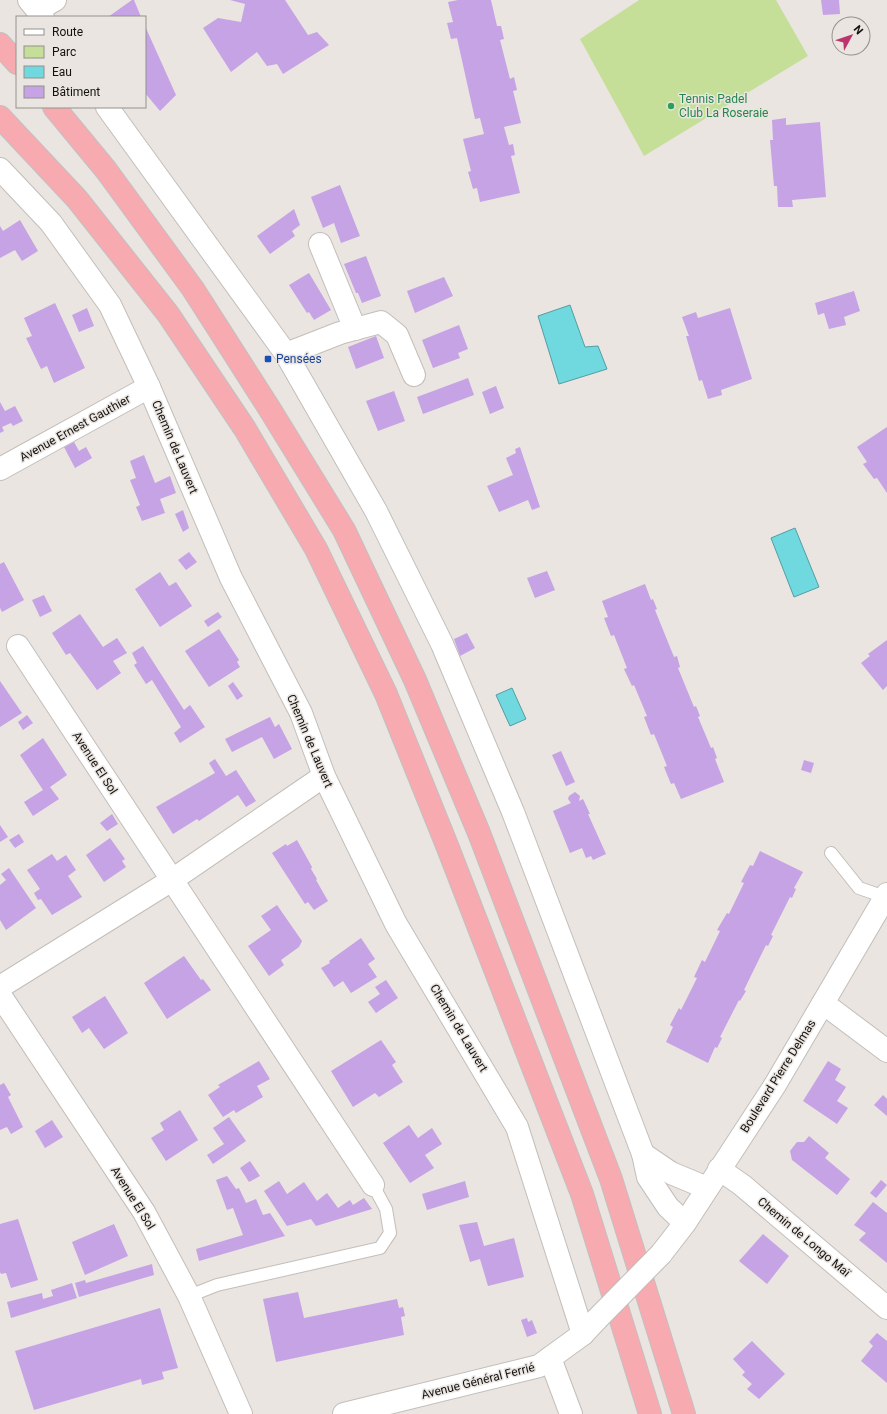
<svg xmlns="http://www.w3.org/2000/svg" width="887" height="1414" font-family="Roboto,sans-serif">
<rect width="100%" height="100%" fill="#eae5e1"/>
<polygon fill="#c5df99" points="639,0 776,0 808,56 644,156 580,39"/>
<g fill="#70d8df" stroke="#549da1">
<polygon points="570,305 585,347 598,346 607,369 559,384 538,316"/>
<polygon points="795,528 819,587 794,597 771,538"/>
<polygon points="512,688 526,719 510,726 496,695"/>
</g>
<g fill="#c5a3e4">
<polygon points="132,0 134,0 141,17 108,17"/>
<polygon points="230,0 285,0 308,35 317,32 329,45 283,74 277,64 267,66 257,52 231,72 203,28 218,18 241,22 245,4"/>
<polygon points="458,0 491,0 497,26 501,26 504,39 500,40 510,79 514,77 517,90 513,91 521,123 504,127 509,145 513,144 515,155 511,156 520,193 480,202 477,188 473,189 468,172 471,171 463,139 484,134 480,118 475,119 457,38 451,39 447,23 453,22 448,2"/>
<polygon points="821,0 839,0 840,14 823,15"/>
<polygon points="145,26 176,95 160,111 145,93"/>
<polygon points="786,118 786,125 820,122 826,197 792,200 793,207 778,207 777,186 774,186 770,140 773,140 772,120"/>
<polygon points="340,185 360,236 341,243 334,223 323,228 311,197"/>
<polygon points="294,209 300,225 292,231 295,236 270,254 257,236"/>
<polygon points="20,220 38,251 22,261 15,250 0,258 0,226 3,231"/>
<polygon points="366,256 381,296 362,303 358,293 356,293 344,264"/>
<polygon points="309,273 331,310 314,320 309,312 307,313 289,285"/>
<polygon points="444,277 453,296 415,313 407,291"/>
<polygon points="854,291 860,311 844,317 846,325 829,329 824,313 818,315 815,303"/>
<polygon points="55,303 85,368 54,383 47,366 41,369 26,338 32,336 24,318"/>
<polygon points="87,308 94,326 79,332 72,315"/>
<polygon points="730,308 752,379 721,390 722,395 708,399 702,380 699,381 686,336 689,336 682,317 696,312 698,318"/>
<polygon points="459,325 468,349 458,353 460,358 433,368 422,340"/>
<polygon points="376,336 384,358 356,369 348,347"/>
<polygon points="468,378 474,395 423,414 417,397"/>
<polygon points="496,386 504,408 490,414 482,392"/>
<polygon points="394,391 405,421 378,431 366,401"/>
<polygon points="0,402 5,411 15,406 23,421 13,426 11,423 2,427 4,431 0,433"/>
<polygon points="887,427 887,493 877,478 874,479 863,464 867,462 857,447"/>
<polygon points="74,442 79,451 86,447 92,458 75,468 64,447"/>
<polygon points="520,447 540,507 532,510 528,500 499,512 487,486 513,475 506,458 516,453 515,449"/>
<polygon points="144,455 155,483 170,476 176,493 160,499 165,513 142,521 136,507 140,505 130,480 136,478 130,461"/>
<polygon points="183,510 189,528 183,532 175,514"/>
<polygon points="189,552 197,562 186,570 178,560"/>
<polygon points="4,562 24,600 2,612 0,608 0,564"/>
<polygon points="547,571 555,590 535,598 527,578"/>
<polygon points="160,572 169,586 176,582 192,606 160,627 135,589"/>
<polygon points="645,584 651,600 653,599 657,609 655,610 674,657 677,656 680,667 678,668 694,707 696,706 700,716 698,717 711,748 713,747 717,758 715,759 724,782 681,799 674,783 671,784 664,767 667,766 654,734 651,735 644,717 647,716 634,685 632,686 624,669 627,668 614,635 611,636 604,618 608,617 602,601"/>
<polygon points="44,595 52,611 40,617 32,600"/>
<polygon points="218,612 222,617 208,627 204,621"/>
<polygon points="80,614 103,647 117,638 127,653 113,661 121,673 97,690 70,653 66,655 52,633"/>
<polygon points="219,629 239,660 237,662 240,667 209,687 185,651"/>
<polygon points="467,633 475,648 460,656 454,639"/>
<polygon points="887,640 887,686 883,690 861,663 870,656 868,654"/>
<polygon points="143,646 184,710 190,705 205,727 180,743 174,733 181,727 152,680 146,684 134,665 137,663 132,653"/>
<polygon points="0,681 22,713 0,727"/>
<polygon points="233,682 243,696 237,700 228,686"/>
<polygon points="27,715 33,723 23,730 18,722"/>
<polygon points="270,717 275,727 279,724 292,749 274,759 262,737 232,752 225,739"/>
<polygon points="43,738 67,775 50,787 59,799 33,816 24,802 43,790 20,755"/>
<polygon points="561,751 575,782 566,786 552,755"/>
<polygon points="215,759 226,776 236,770 256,801 246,807 238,795 199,821 197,819 173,834 156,807 215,773 209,763"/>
<polygon points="804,760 814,763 811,773 801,770"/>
<polygon points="575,792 580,796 579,801 583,799 590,814 588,814 606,854 593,860 591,856 586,858 582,848 570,853 553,811 571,803 568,799 569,796"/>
<polygon points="112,814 118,824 107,831 100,823"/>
<polygon points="0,825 8,837 0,842"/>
<polygon points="19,834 24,842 15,848 9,840"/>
<polygon points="110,838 125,859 122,861 126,867 104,882 86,855"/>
<polygon points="297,840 312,867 311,869 317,879 316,880 328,901 314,910 308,902 305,904 272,853 286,844 287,846"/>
<polygon points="760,851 803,872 794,888 796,889 792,898 790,897 771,935 773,936 768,946 766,945 744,990 746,991 740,1001 739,1000 720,1037 722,1038 717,1048 715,1047 708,1063 666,1042 673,1027 670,1025 679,1008 681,1010 697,978 694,977 702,960 705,962 720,931 717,930 727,913 729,914 744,883 741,882 750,865 753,866"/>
<polygon points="52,854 57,861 66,855 76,870 68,876 82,897 52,915 41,899 38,900 34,893 40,889 27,870"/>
<polygon points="9,868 36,908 6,930 0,920 0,885 6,880 1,874"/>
<polygon points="277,905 302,941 299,947 281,960 284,965 269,976 248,946 271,930 261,916"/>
<polygon points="361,938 375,959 368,964 377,977 351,993 343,981 334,987 321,968 330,963 329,961"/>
<polygon points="184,956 201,980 203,979 211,990 167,1019 144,983"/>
<polygon points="386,980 398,998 376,1013 368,1002 380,994 375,987"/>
<polygon points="105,996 128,1033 104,1049 89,1028 82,1033 72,1017"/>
<polygon points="381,1040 396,1062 392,1065 403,1082 379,1097 375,1093 353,1107 331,1071"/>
<polygon points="259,1061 270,1079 257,1086 263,1097 236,1113 234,1110 223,1117 208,1095 220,1087 218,1085"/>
<polygon points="828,1061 841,1069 835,1080 846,1087 837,1101 848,1108 837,1124 803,1101"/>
<polygon points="4,1083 11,1095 8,1097 23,1127 11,1134 7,1127 0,1130 0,1085"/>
<polygon points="883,1095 887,1099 887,1116 874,1105"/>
<polygon points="180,1110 198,1140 166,1161 151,1138 164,1130 160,1123"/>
<polygon points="229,1117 246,1141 213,1164 207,1155 224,1144 213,1128"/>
<polygon points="52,1120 63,1137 45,1148 35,1131"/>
<polygon points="409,1125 418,1138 432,1128 442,1144 425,1155 434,1168 410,1183 383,1143"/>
<polygon points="809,1136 829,1153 825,1158 850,1179 837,1195 792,1160 790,1151 797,1142 804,1142"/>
<polygon points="250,1161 260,1176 249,1182 240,1168"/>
<polygon points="227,1176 236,1189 239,1188 246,1203 256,1199 263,1215 270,1213 285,1236 199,1261 196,1249 243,1235 233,1208 227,1210 216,1180"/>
<polygon points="881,1180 887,1185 876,1198 870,1193"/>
<polygon points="279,1181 287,1194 304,1182 317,1201 327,1193 338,1208 350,1200 353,1205 364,1198 372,1209 316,1226 311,1219 287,1226 264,1191"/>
<polygon points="465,1181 469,1197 427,1210 422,1194"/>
<polygon points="873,1202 887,1213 887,1263 859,1240 866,1233 854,1225"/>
<polygon points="18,1219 38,1280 11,1288 6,1273 1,1274 0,1272 0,1224"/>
<polygon points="477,1222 484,1246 514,1238 524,1277 488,1286 480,1259 470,1262 459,1225"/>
<polygon points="114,1224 128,1256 85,1275 72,1242"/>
<polygon points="763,1234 789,1256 767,1284 739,1261"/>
<polygon points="152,1264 154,1275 79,1297 75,1283 85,1280 86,1283"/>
<polygon points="72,1283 77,1298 11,1318 7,1302 42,1293 43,1299 53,1296 51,1290"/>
<polygon points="298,1292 304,1318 397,1299 399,1308 403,1307 405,1316 401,1317 404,1335 276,1362 263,1299"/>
<polygon points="160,1308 178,1368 162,1372 164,1379 142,1385 141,1379 34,1410 15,1351"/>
<polygon points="527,1318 528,1322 532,1320 537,1333 527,1337 521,1320"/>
<polygon points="877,1333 887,1341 887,1383 861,1361 873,1346 869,1342"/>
<polygon points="752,1341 785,1374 759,1399 747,1389 752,1384 742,1375 745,1372 733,1359"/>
</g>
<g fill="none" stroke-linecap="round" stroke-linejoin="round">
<g stroke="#c3beba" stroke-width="14">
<g id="service">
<polyline points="831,853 859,888 885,897"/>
<polyline points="189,1296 217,1285 380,1248 390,1233 386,1209 373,1185"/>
</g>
</g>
<g stroke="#c3beba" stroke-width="24">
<g id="minor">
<polyline points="29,0 43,17"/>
<polyline points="37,10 55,0"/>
<polyline points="107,107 286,354 376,511 442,644 513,812 643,1154 648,1177 668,1207 685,1223"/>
<polyline points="0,169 51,223 110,305 149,387 231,578 301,713 324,776 396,924 517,1127 583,1334"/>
<polyline points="320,244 355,329"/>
<polyline points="286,354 340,333 381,322 397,335 414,375"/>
<polyline points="0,469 149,387"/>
<polyline points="18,646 373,1185"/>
<polyline points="0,987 172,880 324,776"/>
<polyline points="0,995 144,1212 189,1296 241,1414"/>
<polyline points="823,1003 887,1051"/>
<polyline points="643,1154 671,1173 707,1188"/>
<polyline points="719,1169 742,1185 887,1308"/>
<polyline points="550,1358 571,1414"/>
</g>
</g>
<g stroke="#c3beba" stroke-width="24">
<g id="tertiary">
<polyline points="661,1254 685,1223 775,1085 887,894"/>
<polyline points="344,1414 539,1366 583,1334 597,1319"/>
</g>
</g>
<g stroke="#c2c1c1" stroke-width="24">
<g id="trunk">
<polyline points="0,44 17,63"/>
<polyline points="54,107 106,170 193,289 269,408 344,530 415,680 479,833 611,1179 684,1414"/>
<polyline points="0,117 77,199 168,314 245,429 316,549 386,694 448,848 582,1194 650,1414"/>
</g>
</g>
<use href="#service" stroke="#fff" stroke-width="12"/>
<use href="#minor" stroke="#fff" stroke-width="22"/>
<use href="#tertiary" stroke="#fff" stroke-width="22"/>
<use href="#trunk" stroke="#f7aaaf" stroke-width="22"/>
<g stroke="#c3beba" stroke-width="24" stroke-linecap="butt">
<polyline id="tertiary-bridge" points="597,1319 661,1254"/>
</g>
<use href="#tertiary-bridge" stroke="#fff" stroke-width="22"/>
</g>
<circle fill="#2e9e5b" stroke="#eae5e1" stroke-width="1.5" cx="671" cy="106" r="4"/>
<rect fill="#1a4fb4" stroke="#eae5e1" stroke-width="1.5" x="264" y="355" width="8" height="8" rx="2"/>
<g text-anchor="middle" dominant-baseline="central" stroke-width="3" stroke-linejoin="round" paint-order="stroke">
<g font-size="12" fill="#27864d" stroke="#eae5e1" text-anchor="start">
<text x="679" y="99">Tennis Padel<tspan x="679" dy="14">Club La Roseraie</tspan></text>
</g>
<g font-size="12" fill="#164399" stroke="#eae5e1" text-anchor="start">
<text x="276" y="359">Pensées</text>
</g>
<g font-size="12" fill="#131210" stroke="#eae5e1">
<text transform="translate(75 428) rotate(-29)">Avenue Ernest Gauthier</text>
<text transform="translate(175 447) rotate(67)">Chemin de Lauvert</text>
<text transform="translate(310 741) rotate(67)">Chemin de Lauvert</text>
<text transform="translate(95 763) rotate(57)">Avenue El Sol</text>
<text transform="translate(459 1028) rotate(59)">Chemin de Lauvert</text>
<text transform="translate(778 1076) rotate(-58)">Boulevard Pierre Delmas</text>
<text transform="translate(133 1198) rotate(58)">Avenue El Sol</text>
<text transform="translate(804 1237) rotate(40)">Chemin de Longo Maï</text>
<text transform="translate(478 1381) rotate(-14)">Avenue Général Ferrié</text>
</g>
</g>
<rect x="16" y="16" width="130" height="92" fill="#eae5e1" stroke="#94918d"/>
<rect x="24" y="29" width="20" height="6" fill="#ffffff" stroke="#94918d"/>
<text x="52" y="36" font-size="12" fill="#131210">Route</text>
<rect x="24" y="46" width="20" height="12" fill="#c5df99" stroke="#94918d"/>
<text x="52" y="56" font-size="12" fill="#131210">Parc</text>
<rect x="24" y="66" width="20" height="12" fill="#70d8df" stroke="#94918d"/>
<text x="52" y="76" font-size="12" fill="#131210">Eau</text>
<rect x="24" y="86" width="20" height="12" fill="#c5a3e4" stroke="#94918d"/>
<text x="52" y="96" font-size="12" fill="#131210">Bâtiment</text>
<g transform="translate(851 36) rotate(50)"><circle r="19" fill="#eae5e1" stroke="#94918d"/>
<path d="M0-3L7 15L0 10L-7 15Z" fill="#bd336c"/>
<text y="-6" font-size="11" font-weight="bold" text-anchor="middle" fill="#131210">N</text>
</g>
</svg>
